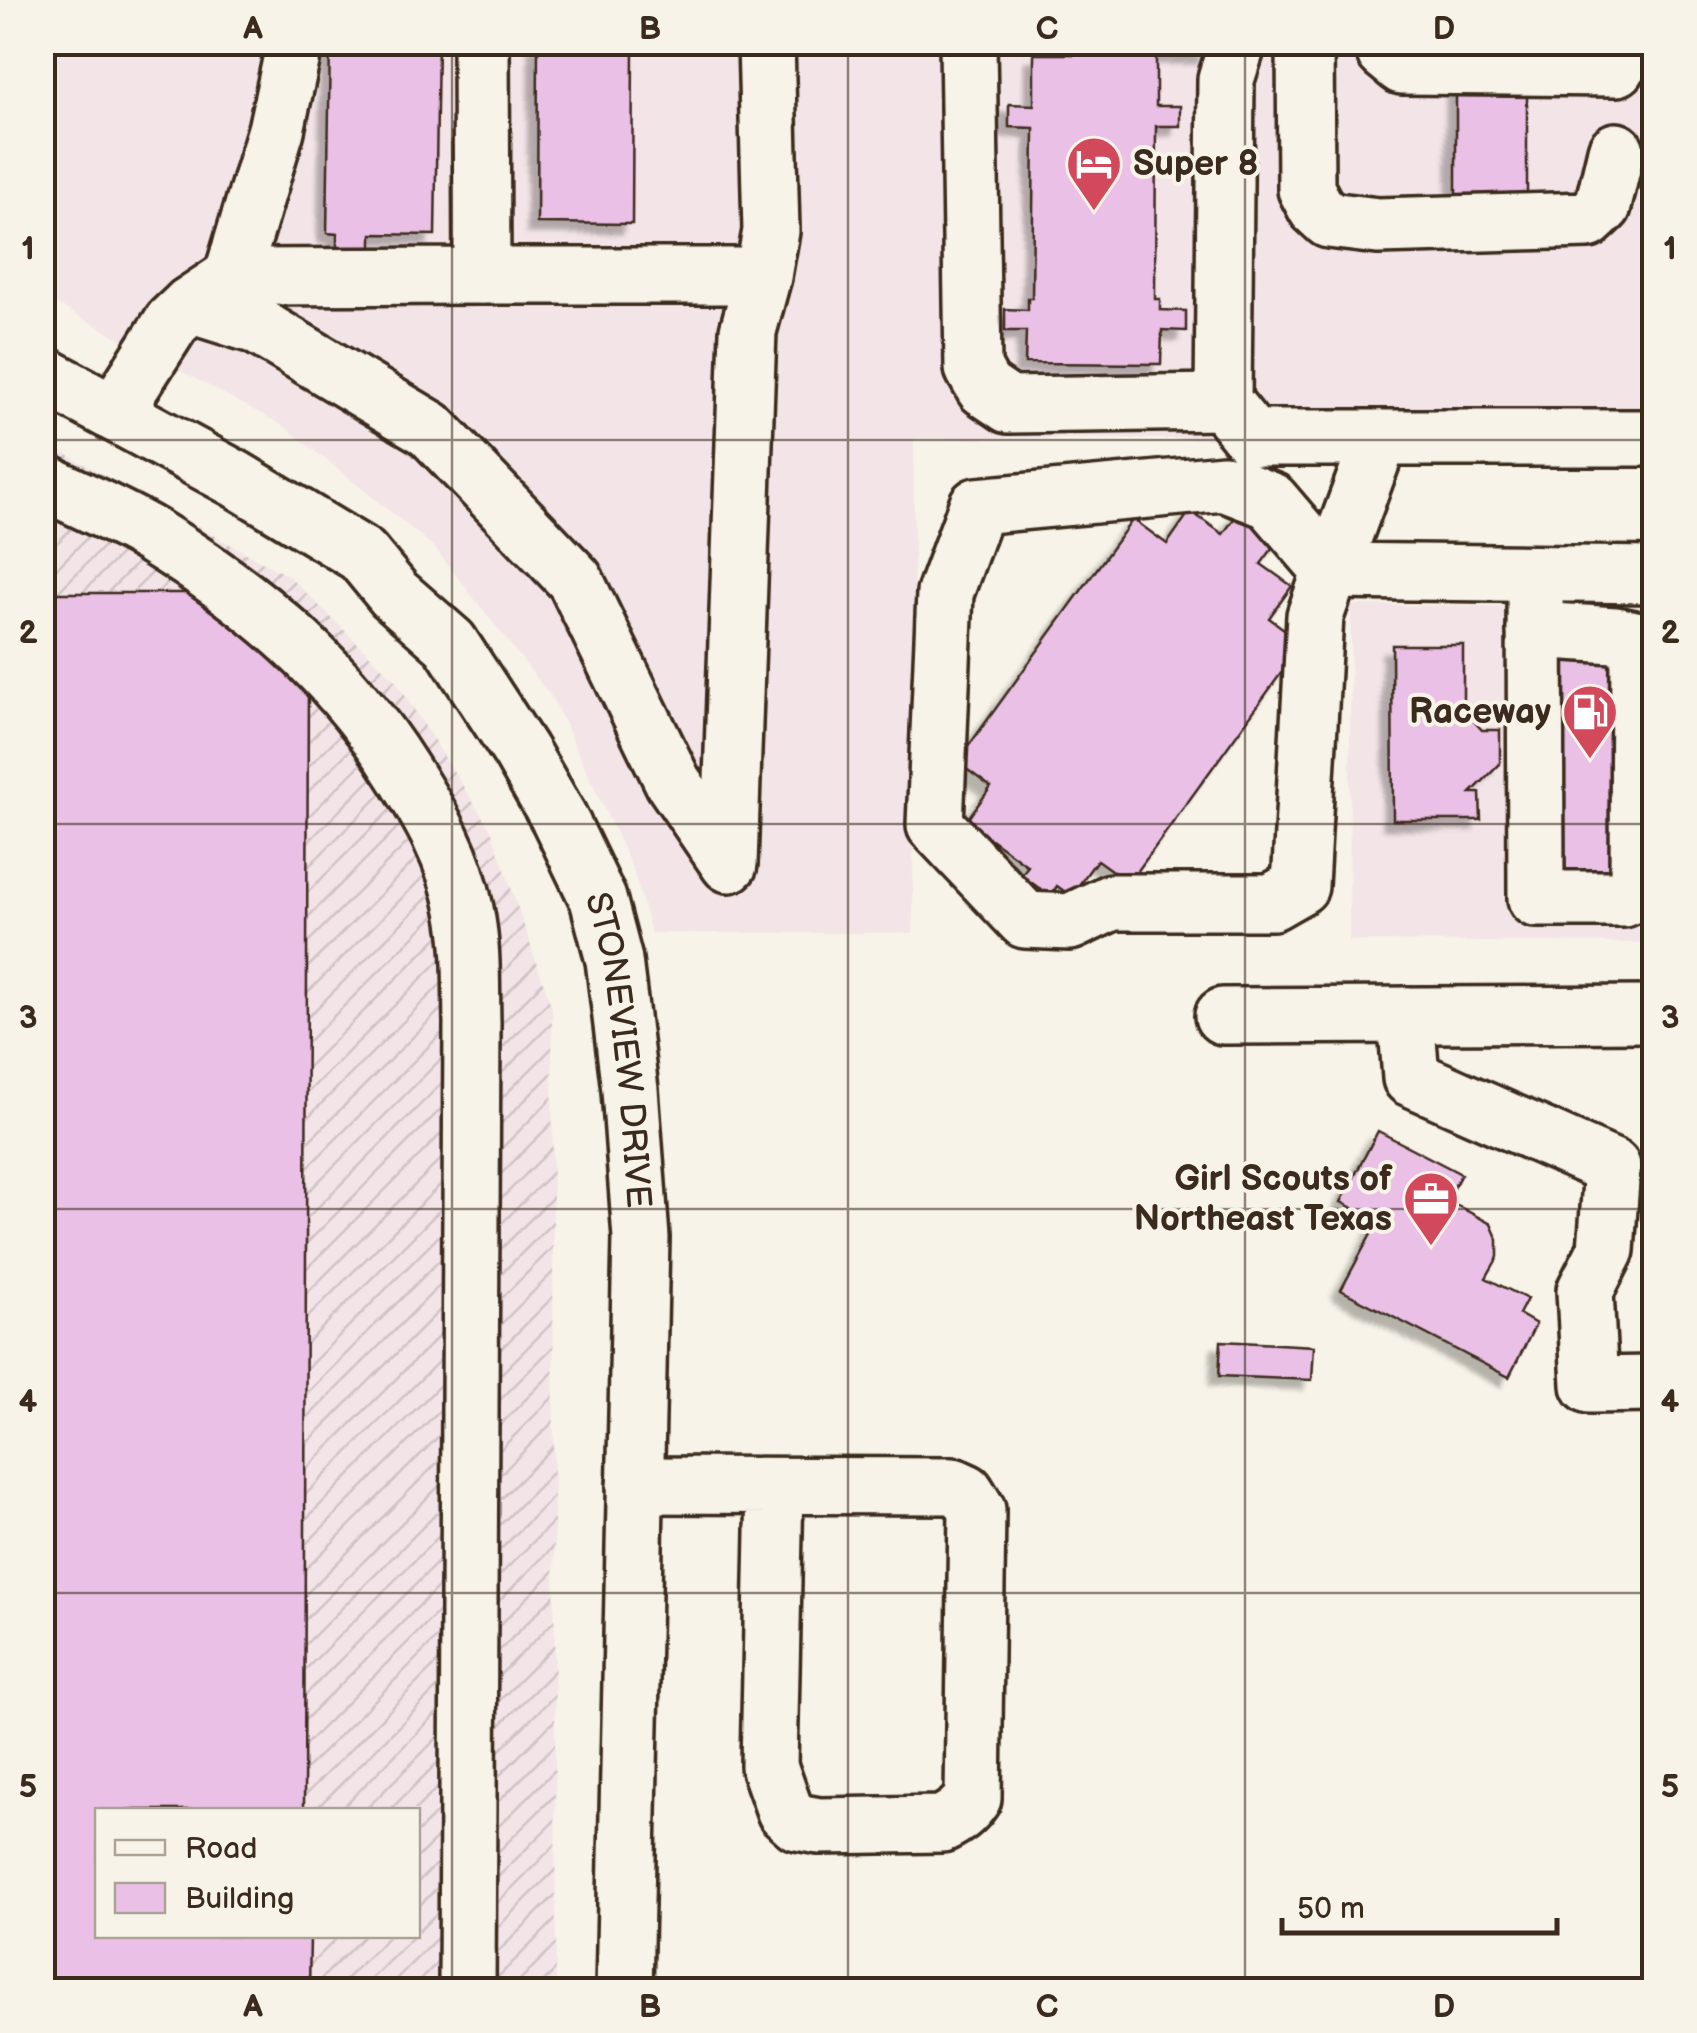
<svg xmlns="http://www.w3.org/2000/svg" width="1697" height="2033" font-family="'Balsamiq Sans',sans-serif">
<defs>
<pattern id="industrial-furrows" width="10" height="10" patternUnits="userSpaceOnUse" patternTransform="scale(2.5)"><rect width="10" height="10" fill="#f3e4e7"/><path d="M-1 1l2-2M0 10L10 0M9 11l2-2" fill="none" stroke="#d1c4c6"/></pattern>
<filter id="shadow"><feDropShadow dx="-9" dy="9" stdDeviation="2.5" flood-color="#0004"/></filter>
</defs>
<rect width="100%" height="100%" fill="#f7f3e8"/>
<filter id="ink" filterUnits="userSpaceOnUse"><feTurbulence type="fractalNoise" baseFrequency=".01" numOctaves="2"/><feDisplacementMap in="SourceGraphic" scale="20" xChannelSelector="R" yChannelSelector="G"/><feConvolveMatrix kernelMatrix="1 2 1 2 8 2 1 2 1" color-interpolation-filters="sRGB"/></filter>
<g filter="url(#ink)">
<g fill="#f3e4e7">
<polygon points="42,43 1654,43 1654,466 1222,464 1220,439 914,438 913,933 651,933 634,872 553,699 433,546 284,426 43,297"/>
<polygon points="1351,605 1654,607 1654,943 1349,941"/>
</g>
<path fill="url(#industrial-furrows)" fill-rule="evenodd" d="M42 441 290 577 396 681 492 832 552 1008 556 1990H43ZM98 1810H418V1936H98Z"/>
<g fill="#ebc0e6" stroke="#3b2a1e" stroke-width="2.5" filter="url(#shadow)">
<polygon points="330,42 438,42 435,235 372,234 372,248 337,247 337,234 327,233"/>
<polygon points="538,42 633,42 632,224 537,223"/>
<polygon points="1073,42 1207,42 1207,54 1156,54 1156,106 1180,106 1180,126 1156,126 1155,299 1160,299 1160,310 1186,311 1186,331 1162,330 1161,364 1025,363 1026,331 1005,331 1005,309 1028,310 1028,298 1032,298 1034,128 1009,127 1009,104 1034,105 1034,54 1073,54"/>
<rect x="1456" y="79" width="71" height="122"/>
<polygon points="1241,509 1281,537 1261,564 1292,586 1269,618 1303,643 1129,883 1097,860 1071,896 1057,886 1050,896 1021,875 1028,866 966,821 991,787 957,762 1133,519 1167,544 1190,511 1223,534"/>
<polygon points="42,593 210,593 308,679 304,1810 98,1810 98,1936 310,1936 309,1990 42,1990"/>
<polygon points="1564,643 1616,643 1616,878 1565,878"/>
<polygon points="1392,645 1463,645 1463,709 1482,730 1500,730 1500,764 1471,793 1480,793 1481,820 1393,820"/>
<polygon points="1378,1131 1461,1174 1447,1200 1491,1224 1498,1240 1498,1257 1486,1278 1527,1299 1519,1314 1536,1324 1509,1377 1341,1290 1378,1221 1341,1202"/>
<polygon points="1221,1341 1314,1346 1312,1380 1219,1376"/>
</g>
<g fill="none" stroke-linecap="round" stroke-linejoin="round">
<g stroke="#3b2a1e" stroke-width="62">
<g id="minor">
<polyline points="968,42 973,368 984,388 1009,405 1223,402"/>
<polyline points="1238,42 1226,79 1223,402 1252,438 1654,438"/>
<polyline points="1305,42 1306,189 1316,208 1329,220 1378,226 1588,220 1603,206 1616,151"/>
<polyline points="1384,42 1385,52 1402,66 1617,68"/>
<polyline points="763,276 771,231 766,42"/>
<polyline points="232,277 276,130 295,42"/>
<polyline points="190,305 257,326 430,429 575,580 673,782 729,864 748,331 763,276 482,276"/>
<path id="s1" d="M42 374 236 479 362 555 394 594 450 643 521 752 559 818 598 899 614 960 630 1090 641 1238 624 1990"/>
<polyline points="114,413 172,322 190,305 232,277 482,276 481,42"/>
<polyline points="1380,438 1331,571 1654,575"/>
<path d="M42 481C78 499 117 515 151 535 255 599 338 669 403 772 431 816 455 858 465 909 473 947 471 985 472 1023L467 1990"/>
<polygon points="1224,483 1271,501 1331,571 1315,616 1300,886 1272,902 1112,902 1070,922 1025,920 935,825 945,593 977,506"/>
<polyline points="1535,574 1536,899 1623,899 1654,883"/>
<polyline points="1535,630 1615,635 1654,643"/>
<polyline points="1638,891 1639,640"/>
<polyline points="1406,1015 1411,1078 1612,1167 1606,1250 1585,1291 1590,1385 1654,1384"/>
<polyline points="1223,1016 1654,1014"/>
<path d="M635 1485 953 1486 966 1492 977 1510 973 1798C964 1811 956 1817 942 1824L819 1826 797 1822 785 1811 769 1766 775 1486"/>
</g>
</g>
<use href="#minor" stroke="#f7f3e8" stroke-width="55"/>
</g>
</g>
<path fill="none" stroke="#3b2a1e" stroke-width="2.5" stroke-opacity="0.55" d="M452 42V1990M848 42V1990M1245 42V1990M42 440H1654M42 824H1654M42 1209H1654M42 1593H1654"/>
<defs>
<g id="hotel-pin" transform="scale(2.875)"><path d="M0 17L-7.5 6A9.5 9.5 0 1 1 7.5 6Z" fill="#d1495b" stroke="#f7f3e8"/><path d="M-6-4.5h1.5V1H6V5H4.5V3h-9V5H-6ZM-4 0a1.8 1.8 0 1 1 3.6 0ZM.5 0V-2.5h3Q6-2.5 6 0Z" fill="#fff"/></g>
<g id="fuel-pin" transform="scale(2.875)"><path d="M0 17L-7.5 6A9.5 9.5 0 1 1 7.5 6Z" fill="#d1495b" stroke="#f7f3e8"/><path d="M-5.5-6h7V0h2V4h1.3V-2.5L3-4.5l.8-.8L6-3V5H2.5V1h-1V6h-7ZM-4.2-4.7v3.2H.2V-4.7Z" fill="#fff"/></g>
<g id="office-pin" transform="scale(2.875)"><path d="M0 17L-7.5 6A9.5 9.5 0 1 1 7.5 6Z" fill="#d1495b" stroke="#f7f3e8"/><path d="M-6-3h4V-5.5h4V-3h4V5H-6ZM-1-4.5V-3h2v-1.5ZM-6 0V1H6V0Z" fill="#fff"/></g>
</defs>
<g fill-rule="evenodd">
<use href="#hotel-pin" x="1094" y="164"/>
<use href="#fuel-pin" x="1590" y="712"/>
<use href="#office-pin" x="1431" y="1199"/>
</g>
<g text-anchor="middle" dominant-baseline="central" stroke-width="8" stroke-linejoin="round" paint-order="stroke">
<g font-size="35" font-weight="bold" fill="#3b2a1e" stroke="#f7f3e8" text-anchor="end">
<text x="1133" y="164" text-anchor="start">Super 8</text>
<text x="1551" y="712">Raceway</text>
<text x="1392" y="1179">Girl Scouts of<tspan x="1392" dy="40">Northeast Texas</tspan></text>
</g>
<g font-size="35" fill="#3b2a1e" stroke="#f7f3e8">
<text stroke="none"><textPath href="#s1" startOffset="942">STONEVIEW DRIVE</textPath></text>
</g>
</g>
<rect width="1697" height="2033" fill="none" stroke="#f7f3e8" stroke-width="110"/>
<rect x="95" y="1808" width="325" height="130" fill="#f7f3e8" stroke="#aca397" stroke-width="2.5"/>
<rect x="115" y="1840" width="50" height="15" fill="#f7f3e8" stroke="#aca397" stroke-width="2.5"/>
<text x="185" y="1858" font-size="30" fill="#3b2a1e">Road</text>
<rect x="115" y="1883" width="50" height="30" fill="#ebc0e6" stroke="#aca397" stroke-width="2.5"/>
<text x="185" y="1908" font-size="30" fill="#3b2a1e">Building</text>
<path d="M1282 1918v15h275v-15" fill="none" stroke="#3b2a1e" stroke-width="5"/>
<text x="1297" y="1918" font-size="30" fill="#3b2a1e" stroke="#f7f3e8" stroke-width="8" paint-order="stroke">50 m</text>
<rect x="55" y="55" width="1587" height="1923" fill="none" stroke="#3b2a1e" stroke-width="4"/>
<g font-size="32" text-anchor="middle" font-weight="bold" fill="#3b2a1e">
<text x="253" y="39">A</text>
<text x="650" y="39">B</text>
<text x="1047" y="39">C</text>
<text x="1444" y="39">D</text>
<text x="28" y="259">1</text>
<text x="1670" y="259">1</text>
<text x="28" y="643">2</text>
<text x="1670" y="643">2</text>
<text x="28" y="1028">3</text>
<text x="1670" y="1028">3</text>
<text x="28" y="1412">4</text>
<text x="1670" y="1412">4</text>
<text x="28" y="1797">5</text>
<text x="1670" y="1797">5</text>
<text x="253" y="2017">A</text>
<text x="650" y="2017">B</text>
<text x="1047" y="2017">C</text>
<text x="1444" y="2017">D</text>
</g>
</svg>
